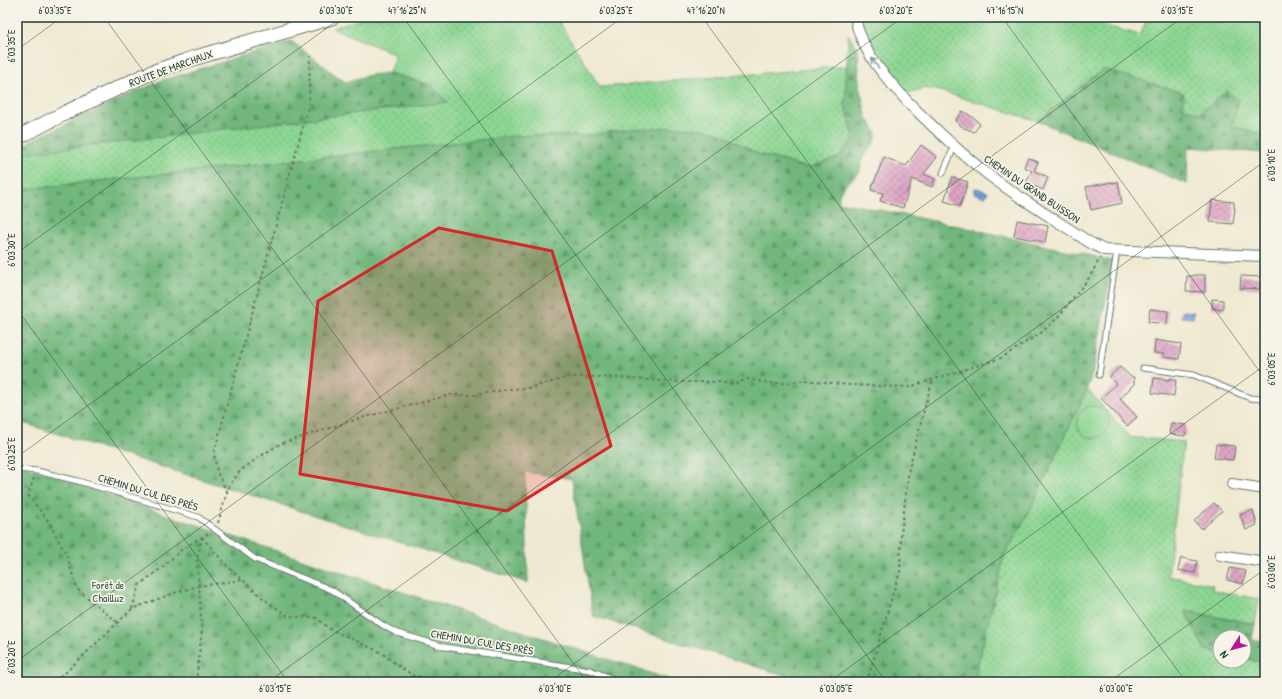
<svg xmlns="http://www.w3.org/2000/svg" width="1282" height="699" font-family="'Patrick Hand',sans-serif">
<defs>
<pattern id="grass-dots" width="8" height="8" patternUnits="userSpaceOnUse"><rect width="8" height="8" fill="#8cd693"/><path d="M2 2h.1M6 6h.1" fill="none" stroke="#72af79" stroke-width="1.8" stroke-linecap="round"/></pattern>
<pattern id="forest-firs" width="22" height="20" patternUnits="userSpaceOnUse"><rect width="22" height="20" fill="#71b77d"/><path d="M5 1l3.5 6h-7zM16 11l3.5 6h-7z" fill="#5c9667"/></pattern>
<pattern id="water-rules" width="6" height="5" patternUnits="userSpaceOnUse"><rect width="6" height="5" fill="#75a4de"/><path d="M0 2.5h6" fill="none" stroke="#5f87b5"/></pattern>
<pattern id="building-cross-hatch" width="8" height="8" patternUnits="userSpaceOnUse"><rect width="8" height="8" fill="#e0a5c7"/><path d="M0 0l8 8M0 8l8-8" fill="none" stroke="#b588a2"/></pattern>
</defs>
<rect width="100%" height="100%" fill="#f7f3e8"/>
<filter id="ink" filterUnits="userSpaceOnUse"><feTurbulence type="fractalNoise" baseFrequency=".025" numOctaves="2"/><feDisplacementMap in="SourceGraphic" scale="8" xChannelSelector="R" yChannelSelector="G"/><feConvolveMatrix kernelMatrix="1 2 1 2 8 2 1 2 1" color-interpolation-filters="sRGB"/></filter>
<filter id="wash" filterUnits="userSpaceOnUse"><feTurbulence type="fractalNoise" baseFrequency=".012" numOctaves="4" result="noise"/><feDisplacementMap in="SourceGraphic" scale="16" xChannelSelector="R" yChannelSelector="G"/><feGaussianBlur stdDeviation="0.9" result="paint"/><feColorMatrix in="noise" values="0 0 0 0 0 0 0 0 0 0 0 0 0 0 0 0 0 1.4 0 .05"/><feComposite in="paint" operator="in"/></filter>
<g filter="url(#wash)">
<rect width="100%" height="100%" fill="#efe9d1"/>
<g fill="url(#grass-dots)" stroke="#568a64">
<polygon points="367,17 556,17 600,87 847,66 845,105 854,137 840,157 808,168 758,154 716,131 630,129 582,136 516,136 17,190 17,155 20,154 431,85 389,73 395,54 332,28"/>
<polygon points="861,17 1100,17 1099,24 1140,35 1148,17 1265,17 1265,135 1231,126 1239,101 1199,113 1183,108 1103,69 1038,121 940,91 926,88 907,93 888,72 874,52 861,20"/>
<polygon points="1087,389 1130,437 1184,442 1168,576 1213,585 1212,590 1259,599 1255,624 1186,611 1205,650 1220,653 1220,661 1244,661 1244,658 1265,663 1265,682 973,682 974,681 1004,556 1030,510"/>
</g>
<g fill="url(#forest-firs)" stroke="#487a58">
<polygon points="848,34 858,49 859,79 864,107 866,116 877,133 875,142 863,158 859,173 843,187 839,195 839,202 959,226 1113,261 1093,371 1087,389 1030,510 1004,556 974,681 973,682 806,682 593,616 572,479 525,472 528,583 17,421 17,190 516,136 582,136 630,129 682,127 716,131 758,154 808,168 839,157 854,137 845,105"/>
<polygon points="291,41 345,82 370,75 389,73 431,85 448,102 20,154 30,141 160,81"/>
<polygon points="1103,69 1184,93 1183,108 1199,113 1227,91 1239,100 1232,126 1265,135 1265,153 1188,147 1187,184 1038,121"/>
<polygon points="17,463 170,516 677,682 17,682"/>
<polygon points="1185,611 1255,624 1252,639 1265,642 1265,663 1244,658 1244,637 1220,637 1220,653 1205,650"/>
</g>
<circle fill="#8cd693" stroke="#568a64" cx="1093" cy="422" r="16"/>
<g fill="url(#water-rules)" stroke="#4a7089">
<polygon points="977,188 988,192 985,197 974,193 974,189"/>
<polygon points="1182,311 1194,312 1193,318 1181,317"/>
</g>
<g id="blocks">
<g fill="url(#building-cross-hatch)">
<polygon points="963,111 977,120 976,121 980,124 974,132 965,128 965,129 955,121"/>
<polygon points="921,145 937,157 924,174 935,179 932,187 912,179 903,208 880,201 883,193 871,190 884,157 906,166"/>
<polygon points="1028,158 1038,162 1034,171 1048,177 1043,190 1026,183 1032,171 1024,167"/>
<polygon points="952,177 968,182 960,206 944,201"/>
<polygon points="1112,182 1112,183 1118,182 1122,203 1091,210 1086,187"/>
<polygon points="1212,200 1234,202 1234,208 1235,208 1233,224 1210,222"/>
<polygon points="1017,220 1048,226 1045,242 1014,236"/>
<polygon points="1194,275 1205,275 1205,292 1186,291 1187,276 1194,276"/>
<polygon points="1241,276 1263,277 1262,289 1240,288"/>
<polygon points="1212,299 1223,300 1223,310 1212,308"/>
<polygon points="1150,309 1168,311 1167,324 1148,322"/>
<polygon points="1155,340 1181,344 1179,359 1163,357 1164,354 1154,353"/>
<polygon points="1120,367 1131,377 1134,377 1134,384 1120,399 1137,417 1127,426 1101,398 1116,384 1109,377"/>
<polygon points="1154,378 1169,380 1172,378 1173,380 1176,380 1174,396 1152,393"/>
<polygon points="1171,423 1186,425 1185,436 1169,434"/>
<polygon points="1216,444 1235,446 1233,460 1214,458"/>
<polygon points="1214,503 1222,511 1202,529 1194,521"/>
<polygon points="1253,510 1257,525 1246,530 1240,515"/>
<polygon points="1181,558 1197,561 1195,573 1178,570"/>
<polygon points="1230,568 1246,571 1243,584 1227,580"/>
</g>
</g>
</g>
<g filter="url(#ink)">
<use href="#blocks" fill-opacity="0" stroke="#68796b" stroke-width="1"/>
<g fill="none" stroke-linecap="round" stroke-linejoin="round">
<g stroke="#68796b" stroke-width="7">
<g id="service">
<polyline points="943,173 954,147"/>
<polyline points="1143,368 1194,375 1250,398 1265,399"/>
<polyline points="1099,375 1117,250"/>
<polyline points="17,469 37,471 78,481 198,517 255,559 332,590 384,626 397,633 445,647 590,670 621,682"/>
</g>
</g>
<g stroke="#68796b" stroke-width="12">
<g id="minor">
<path d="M855 17C861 52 886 78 909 103 935 129 961 154 990 176 1022 200 1056 220 1089 242L1104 250 1265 256"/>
<polyline points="1232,484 1265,489"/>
<polyline points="1220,555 1265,562"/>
</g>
</g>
<g stroke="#68796b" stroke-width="16">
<polyline id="secondary" points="17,138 67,112 150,73 191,59 333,17"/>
</g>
<g stroke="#68796b" stroke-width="2" stroke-dasharray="3 3" stroke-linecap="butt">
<polyline points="34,478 28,495 49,522 67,556 77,589 118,623"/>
<polyline points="227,492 217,472 214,453 309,104 310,56"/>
<polyline points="218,523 229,486 240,471 259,457 280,444 361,418 450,395 476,395 510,389 528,388 570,377 603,377 679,382 718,382 735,384 748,379 768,383 785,383 806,380 849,385 909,387 1001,358 1020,346 1042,332 1058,317 1089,278 1100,258"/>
<polyline points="202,537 228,567 264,599 288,616 317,618 328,628 382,653 397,665 414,676 446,679 449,682"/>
<polyline points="132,609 139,585 164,566 182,549 209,533"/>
<polyline points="49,682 65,673 132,609 174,593 199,586 242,580"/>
<polyline points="196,682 202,629 197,561 202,537"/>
<polyline points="867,682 895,586 900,573 901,534 909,469 924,410 933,379"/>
</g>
<use href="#service" stroke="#fff" stroke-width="5"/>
<use href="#minor" stroke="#fff" stroke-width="10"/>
<use href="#secondary" stroke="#fff" stroke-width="14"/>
</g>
<defs><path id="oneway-shaft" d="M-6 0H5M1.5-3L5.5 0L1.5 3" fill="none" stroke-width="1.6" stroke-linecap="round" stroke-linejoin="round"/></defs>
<use stroke="#8f9e9a" href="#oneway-shaft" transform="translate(875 63) rotate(-127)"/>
</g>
<path fill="#d62828" fill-opacity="0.2" stroke="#d62828" stroke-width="3" stroke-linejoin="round" d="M439 228 552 251 611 446 507 511 300 474 318 301Z"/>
<path fill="none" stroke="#1f3d34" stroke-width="1" stroke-opacity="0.45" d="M104 17 587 682M403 17 886 682M702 17 1186 682M1002 17 1265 379M17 50 62 17M17 253 342 17M17 309 288 682M17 457 623 17M17 661 903 17M268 682 1183 17M549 682 1265 161M829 682 1265 365M1109 682 1265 569"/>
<g text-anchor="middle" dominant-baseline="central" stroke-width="3.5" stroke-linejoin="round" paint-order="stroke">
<g font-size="11" fill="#1f3d34" stroke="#f7f3e8">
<text transform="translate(171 68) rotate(-20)">ROUTE DE MARCHAUX</text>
<text transform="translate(1032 189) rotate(34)">CHEMIN DU GRAND BUISSON</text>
<text transform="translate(148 492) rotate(17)">CHEMIN DU CUL DES PRÉS</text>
<text transform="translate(482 642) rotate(10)">CHEMIN DU CUL DES PRÉS</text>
</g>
<g font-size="11" fill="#355c47" stroke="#f7f3e8">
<text x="108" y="585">Forêt de<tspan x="108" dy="13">Chailluz</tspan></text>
</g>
</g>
<rect width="1282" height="699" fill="none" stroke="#f7f3e8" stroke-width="44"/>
<g transform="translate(1232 649) rotate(234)"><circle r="19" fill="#f7f3e8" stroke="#a1aaa0"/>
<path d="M0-3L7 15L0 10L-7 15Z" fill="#b5179e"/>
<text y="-6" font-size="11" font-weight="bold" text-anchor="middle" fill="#1f3d34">N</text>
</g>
<rect x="22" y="22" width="1238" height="655" fill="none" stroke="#1f3d34" stroke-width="1.5"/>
<g font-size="10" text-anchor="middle" fill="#1f3d34">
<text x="55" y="14">6°03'35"E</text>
<text x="336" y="14">6°03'30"E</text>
<text x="407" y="14">47°16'25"N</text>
<text x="616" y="14">6°03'25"E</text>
<text x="706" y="14">47°16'20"N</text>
<text x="896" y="14">6°03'20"E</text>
<text x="1005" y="14">47°16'15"N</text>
<text x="1177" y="14">6°03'15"E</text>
<text transform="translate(11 46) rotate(-90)" y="4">6°03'35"E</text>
<text transform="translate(1271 165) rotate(-90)" y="4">6°03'10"E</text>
<text transform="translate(11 250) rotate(-90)" y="4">6°03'30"E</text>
<text transform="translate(1271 369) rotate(-90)" y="4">6°03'05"E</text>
<text transform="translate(11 454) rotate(-90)" y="4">6°03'25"E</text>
<text transform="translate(1271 572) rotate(-90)" y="4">6°03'00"E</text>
<text transform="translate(11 657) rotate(-90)" y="4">6°03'20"E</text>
<text x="275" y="692">6°03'15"E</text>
<text x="555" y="692">6°03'10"E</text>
<text x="836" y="692">6°03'05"E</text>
<text x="1116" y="692">6°03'00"E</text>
</g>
</svg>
